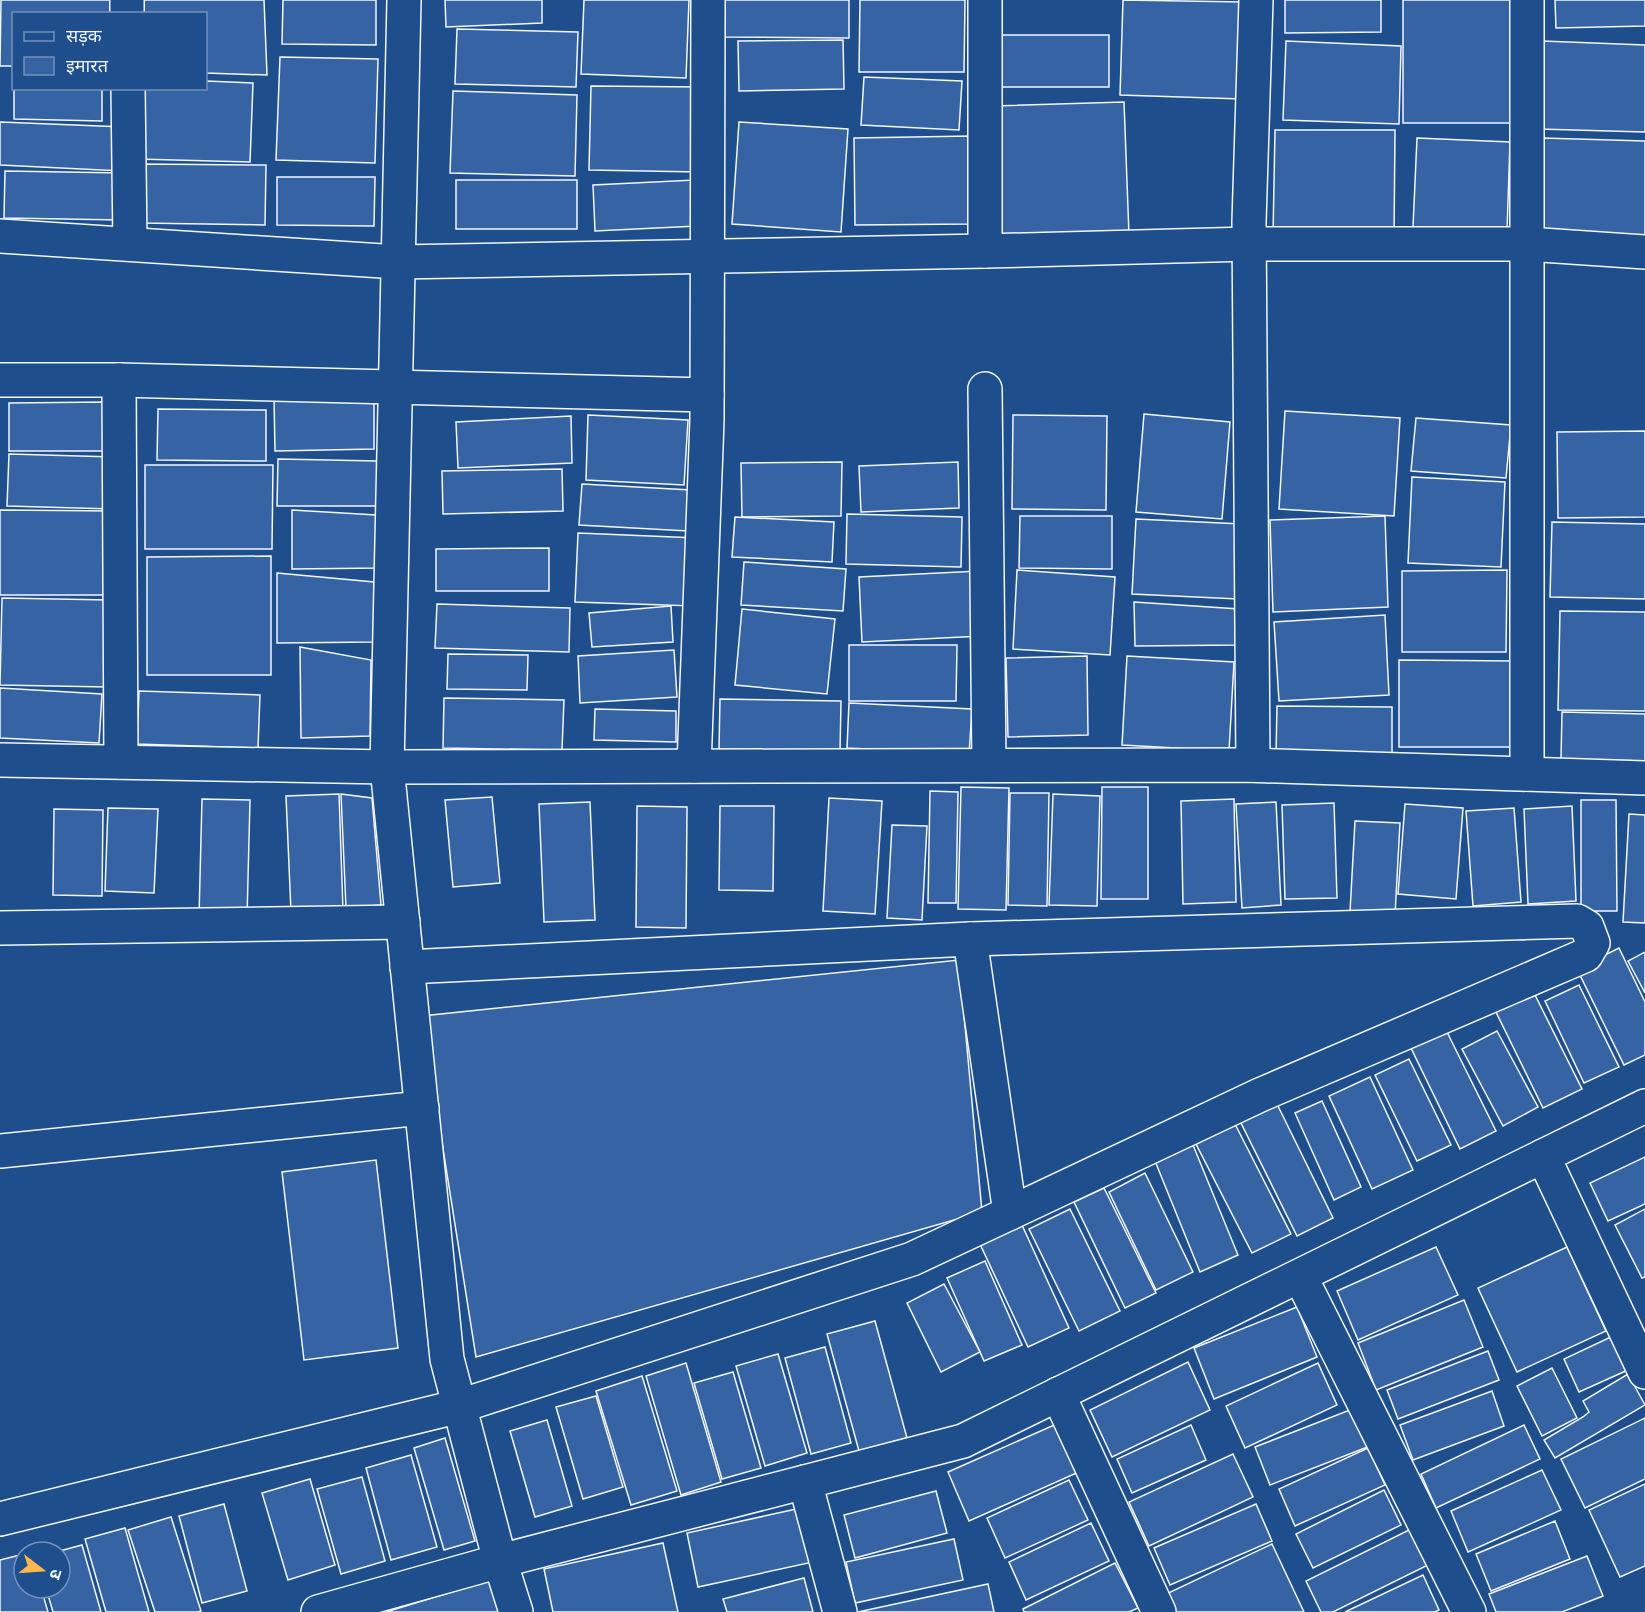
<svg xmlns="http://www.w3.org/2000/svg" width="1645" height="1612" font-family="'Exo 2','Noto Sans Devanagari',sans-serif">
<rect width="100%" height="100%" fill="#1f4e8c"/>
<g fill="#3563a3" stroke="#f2f6ff" stroke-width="1.5">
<polygon points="1,0 111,0 111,14 14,14 14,66 0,66"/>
<polygon points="137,0 264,0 267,75 206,73 206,14 138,14"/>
<polygon points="283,0 376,0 376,45 282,44"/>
<polygon points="445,0 542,0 542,23 446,27"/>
<polygon points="584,0 689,0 686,78 581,74"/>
<polygon points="721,0 849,0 849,38 721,37"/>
<polygon points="860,0 965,0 964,72 859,72"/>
<polygon points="1123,0 1243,2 1241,99 1120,95"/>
<polygon points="1285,0 1381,0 1381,32 1285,33"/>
<polygon points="1403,0 1523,0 1524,123 1403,123"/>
<polygon points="1555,0 1645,0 1645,26 1556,28"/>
<polygon points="457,29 578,32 576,87 455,84"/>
<rect x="995" y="35" width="114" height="52"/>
<polygon points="843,40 844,89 739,91 738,41"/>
<polygon points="1286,41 1401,46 1399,124 1283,120"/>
<polygon points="1542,41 1645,45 1645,132 1539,129"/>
<polygon points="280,57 378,59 375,163 276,160"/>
<polygon points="864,77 962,81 959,130 861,125"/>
<polygon points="206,81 253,83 250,162 137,159 140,88 206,88"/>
<polygon points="591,86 701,87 699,172 589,170"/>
<polygon points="14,88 102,88 102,121 14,119"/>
<polygon points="453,91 577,95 575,176 450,173"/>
<polygon points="1124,102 1129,235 1000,240 995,106"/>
<polygon points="0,122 124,127 122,171 0,165"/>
<polygon points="739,122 848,129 841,232 732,224"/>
<polygon points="1275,130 1395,130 1394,238 1273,236"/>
<polygon points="971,136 971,224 855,225 854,138"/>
<polygon points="1417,138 1510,142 1507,231 1413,227"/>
<polygon points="1542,138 1645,141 1645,246 1539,244"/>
<polygon points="140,164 266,165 265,225 139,223"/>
<polygon points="5,171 123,173 122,220 4,218"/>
<polygon points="277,177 375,177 374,226 277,225"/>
<rect x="456" y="180" width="121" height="49"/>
<polygon points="695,180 697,226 595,231 593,185"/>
<polygon points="374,397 374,449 275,451 274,398"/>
<polygon points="106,402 106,451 9,451 9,403"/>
<polygon points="158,409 266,410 266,461 157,460"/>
<polygon points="1285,411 1400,418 1394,516 1279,509"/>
<polygon points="1144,414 1230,422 1222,519 1136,512"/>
<polygon points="588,415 688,420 684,485 586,480"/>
<polygon points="1013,415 1107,416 1106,510 1012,509"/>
<polygon points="571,416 572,463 458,468 456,422"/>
<polygon points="1416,418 1511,425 1506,478 1411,471"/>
<polygon points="1645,431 1645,517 1558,518 1557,432"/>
<polygon points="9,454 114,457 112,509 7,506"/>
<polygon points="278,459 377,461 381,506 277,506"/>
<polygon points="842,462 841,516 742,517 741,463"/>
<polygon points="958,462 959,508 861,512 859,466"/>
<polygon points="145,465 273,465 272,549 145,549"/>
<polygon points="562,469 563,511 443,514 442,471"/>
<polygon points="1412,477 1505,482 1501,567 1408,563"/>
<polygon points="582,484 691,490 688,531 579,525"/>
<polygon points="0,510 114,511 113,595 0,595"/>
<polygon points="292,510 376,515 381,568 292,569"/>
<polygon points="847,514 962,517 961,567 846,564"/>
<polygon points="1020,516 1112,516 1112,569 1019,568"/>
<polygon points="1385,516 1388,607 1273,612 1270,520"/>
<polygon points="735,517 834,522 832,562 732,557"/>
<polygon points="1136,519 1242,524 1238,599 1132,594"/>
<polygon points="1552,522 1645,524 1645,599 1550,597"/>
<polygon points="578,533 697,538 694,606 575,602"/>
<polygon points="549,548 549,591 436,591 436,549"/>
<polygon points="271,556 271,675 147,675 147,557"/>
<polygon points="744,562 846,569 843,611 741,605"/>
<polygon points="1017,570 1115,577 1110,655 1013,649"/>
<polygon points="1507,570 1506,652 1402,652 1402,571"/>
<polygon points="979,571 982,636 862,642 859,577"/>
<polygon points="277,573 374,582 374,642 277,643"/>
<polygon points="2,598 109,600 107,687 0,685"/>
<polygon points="1134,602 1239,609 1237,645 1135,646"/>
<polygon points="437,604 570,608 569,652 435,648"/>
<polygon points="671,606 673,642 592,647 589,613"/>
<polygon points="742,609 835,619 827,694 735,685"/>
<polygon points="1560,611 1645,612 1645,711 1558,710"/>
<polygon points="1385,615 1389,695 1279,701 1274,622"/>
<polygon points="849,645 957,645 956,701 849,701"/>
<polygon points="300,647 371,660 370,736 301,738"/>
<polygon points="674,650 677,697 580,703 578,656"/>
<polygon points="448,654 528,655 527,690 447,689"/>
<polygon points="1087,656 1088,735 1008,737 1006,658"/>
<polygon points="1127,656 1234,662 1229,751 1122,745"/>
<polygon points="1399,660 1516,661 1515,747 1399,747"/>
<polygon points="0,688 102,694 99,743 0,738"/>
<polygon points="139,691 260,695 258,748 137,744"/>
<polygon points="444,698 564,700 562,750 443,748"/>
<polygon points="720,699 841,701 840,752 719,749"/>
<polygon points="849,703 972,709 969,754 847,748"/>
<polygon points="1277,706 1392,707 1392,756 1276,755"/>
<polygon points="595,709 676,711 676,742 594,740"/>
<polygon points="1562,712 1645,714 1645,761 1561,759"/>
<polygon points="961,787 1009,788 1006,910 958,909"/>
<polygon points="1102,787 1148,787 1148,899 1101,899"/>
<polygon points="930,791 958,792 956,903 928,903"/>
<polygon points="1010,793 1049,793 1047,906 1008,905"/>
<polygon points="339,794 343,910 291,912 286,796"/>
<polygon points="341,794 372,798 381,905 346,908"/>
<polygon points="1053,794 1100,796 1097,906 1049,905"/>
<polygon points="492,797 500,883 453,887 445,800"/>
<polygon points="829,798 882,801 875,914 823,911"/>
<polygon points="202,799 250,800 247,918 199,917"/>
<polygon points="1234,799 1236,902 1183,904 1181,801"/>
<polygon points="1581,800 1616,800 1617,911 1581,911"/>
<polygon points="590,802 595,920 544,922 539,804"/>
<polygon points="1276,802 1281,905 1242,908 1236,804"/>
<polygon points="1334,803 1337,898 1285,899 1282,805"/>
<polygon points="1405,804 1463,808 1456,899 1398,894"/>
<polygon points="637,806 687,807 686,928 636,927"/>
<polygon points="720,806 774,806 773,891 719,890"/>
<polygon points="1572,806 1576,901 1528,904 1524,809"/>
<polygon points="108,808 158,809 154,893 105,891"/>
<polygon points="1514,808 1521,902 1473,906 1466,811"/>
<polygon points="54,809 103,810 102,896 53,895"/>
<polygon points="1629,814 1645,815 1645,923 1623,922"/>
<polygon points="1355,821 1400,823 1395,915 1350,912"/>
<polygon points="892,825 927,826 922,920 887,918"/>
<polygon points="1619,948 1645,1002 1645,1055 1624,1065 1577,969"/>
<polygon points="1645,952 1645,993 1628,961"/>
<polygon points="959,960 982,1212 476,1357 422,1016"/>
<polygon points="1579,985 1619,1067 1584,1083 1545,1001"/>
<polygon points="1532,989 1582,1089 1543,1108 1494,1008"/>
<polygon points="1446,1030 1496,1131 1460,1149 1411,1048"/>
<polygon points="1497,1031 1538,1107 1503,1126 1462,1049"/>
<polygon points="1409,1059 1451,1145 1417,1161 1375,1075"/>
<polygon points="1370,1077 1413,1170 1372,1189 1329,1096"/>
<polygon points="1322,1101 1361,1187 1334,1200 1295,1113"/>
<polygon points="1276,1102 1333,1218 1297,1236 1240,1121"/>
<polygon points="1235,1124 1291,1234 1252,1253 1196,1144"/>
<polygon points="1193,1145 1238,1255 1200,1272 1155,1161"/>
<polygon points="1645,1157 1645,1204 1608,1221 1590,1183"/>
<polygon points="376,1160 398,1348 304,1360 282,1172"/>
<polygon points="1145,1173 1193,1272 1156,1290 1109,1192"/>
<polygon points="1104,1188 1156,1293 1125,1308 1074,1202"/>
<polygon points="1070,1209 1120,1311 1079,1331 1029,1229"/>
<polygon points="1645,1209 1645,1277 1642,1278 1615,1225"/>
<polygon points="1022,1225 1069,1328 1028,1347 980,1244"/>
<polygon points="1436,1247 1458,1295 1358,1340 1337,1291"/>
<polygon points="1567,1247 1606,1331 1517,1372 1478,1288"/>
<polygon points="985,1261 1022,1345 984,1361 947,1278"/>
<polygon points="944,1284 980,1352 941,1372 907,1303"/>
<polygon points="1464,1300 1483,1347 1376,1390 1358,1343"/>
<polygon points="1297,1307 1317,1357 1214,1399 1194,1348"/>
<polygon points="875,1321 907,1438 859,1451 827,1334"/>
<polygon points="1615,1335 1630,1369 1579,1392 1564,1359"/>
<polygon points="825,1347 851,1443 811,1454 785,1358"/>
<polygon points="1488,1351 1499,1380 1398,1419 1387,1390"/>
<polygon points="778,1354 807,1453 765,1466 736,1366"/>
<polygon points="1188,1362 1210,1410 1112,1457 1090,1410"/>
<polygon points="686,1363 721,1482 681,1495 646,1376"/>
<polygon points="1318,1363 1337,1405 1245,1448 1226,1406"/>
<polygon points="1552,1368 1577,1418 1542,1436 1517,1386"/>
<polygon points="733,1372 761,1468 722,1479 694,1383"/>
<polygon points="1628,1374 1645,1405 1555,1458 1544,1440 1583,1417 1589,1412 1583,1401"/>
<polygon points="642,1376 677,1491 631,1505 596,1391"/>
<polygon points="1492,1391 1504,1426 1413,1460 1400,1425"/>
<polygon points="596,1396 623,1487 583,1499 556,1407"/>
<polygon points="1355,1408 1370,1446 1270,1485 1255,1447"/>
<polygon points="1645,1418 1645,1479 1585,1508 1561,1459"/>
<polygon points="547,1420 572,1506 535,1517 510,1431"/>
<polygon points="1061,1422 1083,1470 969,1521 948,1472"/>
<polygon points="1191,1425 1206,1460 1132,1493 1117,1459"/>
<polygon points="1524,1425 1540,1459 1436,1508 1421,1474"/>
<polygon points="445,1438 475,1541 444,1550 414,1448"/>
<polygon points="1368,1448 1385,1485 1295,1526 1279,1489"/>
<polygon points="1233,1454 1253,1497 1149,1546 1129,1502"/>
<polygon points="411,1455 437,1547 391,1560 366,1468"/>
<polygon points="1542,1470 1561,1510 1468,1552 1451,1511"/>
<polygon points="362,1477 385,1561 341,1574 317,1489"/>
<polygon points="310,1479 335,1565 288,1580 262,1493"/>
<polygon points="1069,1480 1088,1520 1005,1558 987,1518"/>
<polygon points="1645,1484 1645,1566 1620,1577 1589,1510"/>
<polygon points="1384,1490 1401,1525 1313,1568 1296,1534"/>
<polygon points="936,1491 947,1533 855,1558 844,1515"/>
<polygon points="224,1504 247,1591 202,1603 179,1516"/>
<polygon points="1256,1504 1272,1541 1170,1585 1154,1548"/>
<polygon points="801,1508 813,1562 698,1587 687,1533"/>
<polygon points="171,1517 201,1611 198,1612 155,1612 128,1530"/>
<polygon points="1555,1521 1570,1559 1491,1591 1476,1554"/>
<polygon points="1091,1523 1109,1561 1026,1600 1009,1562"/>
<polygon points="125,1528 149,1612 106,1612 85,1539"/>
<polygon points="1413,1528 1430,1564 1333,1612 1321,1612 1306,1581"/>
<polygon points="954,1539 963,1580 855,1603 846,1562"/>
<polygon points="663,1543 678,1612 553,1612 544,1569"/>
<polygon points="1272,1544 1304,1612 1172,1612 1164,1595"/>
<polygon points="82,1545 101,1612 53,1612 46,1588 60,1588 60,1552 56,1552"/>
<polygon points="24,1554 24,1588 41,1588 48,1612 0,1612 0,1560"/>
<polygon points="1587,1556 1603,1596 1562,1612 1496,1612 1489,1594"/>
<polygon points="1115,1563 1138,1608 1129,1612 1024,1612 1023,1609"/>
<polygon points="1423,1575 1439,1610 1435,1612 1345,1612"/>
<polygon points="804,1578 813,1612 727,1612 723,1599"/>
<polygon points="491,1580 501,1612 386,1612"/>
<polygon points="988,1584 994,1612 858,1612"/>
</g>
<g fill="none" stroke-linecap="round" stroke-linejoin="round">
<g stroke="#f2f6ff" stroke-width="36">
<g id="minor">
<polyline points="127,0 127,14"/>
<polyline points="404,0 387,767 447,1359 500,1561 516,1612"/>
<polyline points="985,0 985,251"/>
<polyline points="128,88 130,244"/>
<polyline points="0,236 398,262 985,251 1249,244 1527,244 1645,252"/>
<polyline points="0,380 119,380 707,395"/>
<polyline points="119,380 121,762"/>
<polyline points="985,389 989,765"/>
<polyline points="0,760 387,767 1245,765 1645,778"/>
<polyline points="1253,765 1249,222 1256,0"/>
<polyline points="694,766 707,420 708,0"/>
<polyline points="1527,774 1527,0"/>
<polyline points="0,928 403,922"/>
<polyline points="970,939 1577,921 1587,927 1593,943 1586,955 1260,1095 1010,1213"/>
<polyline points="0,1151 422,1108"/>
<polyline points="1543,1156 1645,1372"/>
<polyline points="1300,1276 1469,1612"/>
<polyline points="1058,1394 1159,1612"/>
<polyline points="805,1482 840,1612"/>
<polyline points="0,1519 460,1406 912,1259 1010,1213 970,939 407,967"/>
<polyline points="318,1612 500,1561 963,1441 1645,1106"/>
</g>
</g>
<use href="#minor" stroke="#1f4e8c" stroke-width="33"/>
</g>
<rect x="12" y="12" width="195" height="78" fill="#1f4e8c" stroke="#7391ba" stroke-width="1.5"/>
<rect x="24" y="32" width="30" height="9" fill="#1f4e8c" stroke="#7391ba" stroke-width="1.5"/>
<text x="66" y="42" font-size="18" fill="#f2f6ff">सड़क</text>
<rect x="24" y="57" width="30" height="18" fill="#3563a3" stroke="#7391ba" stroke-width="1.5"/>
<text x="66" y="72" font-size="18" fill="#f2f6ff">इमारत</text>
<g transform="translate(42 1570) rotate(107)"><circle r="28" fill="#1f4e8c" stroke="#7391ba" stroke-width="1.5"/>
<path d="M0-4.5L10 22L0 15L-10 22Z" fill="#ffb74d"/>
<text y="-9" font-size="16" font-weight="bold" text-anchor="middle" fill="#f2f6ff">उ</text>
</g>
</svg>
